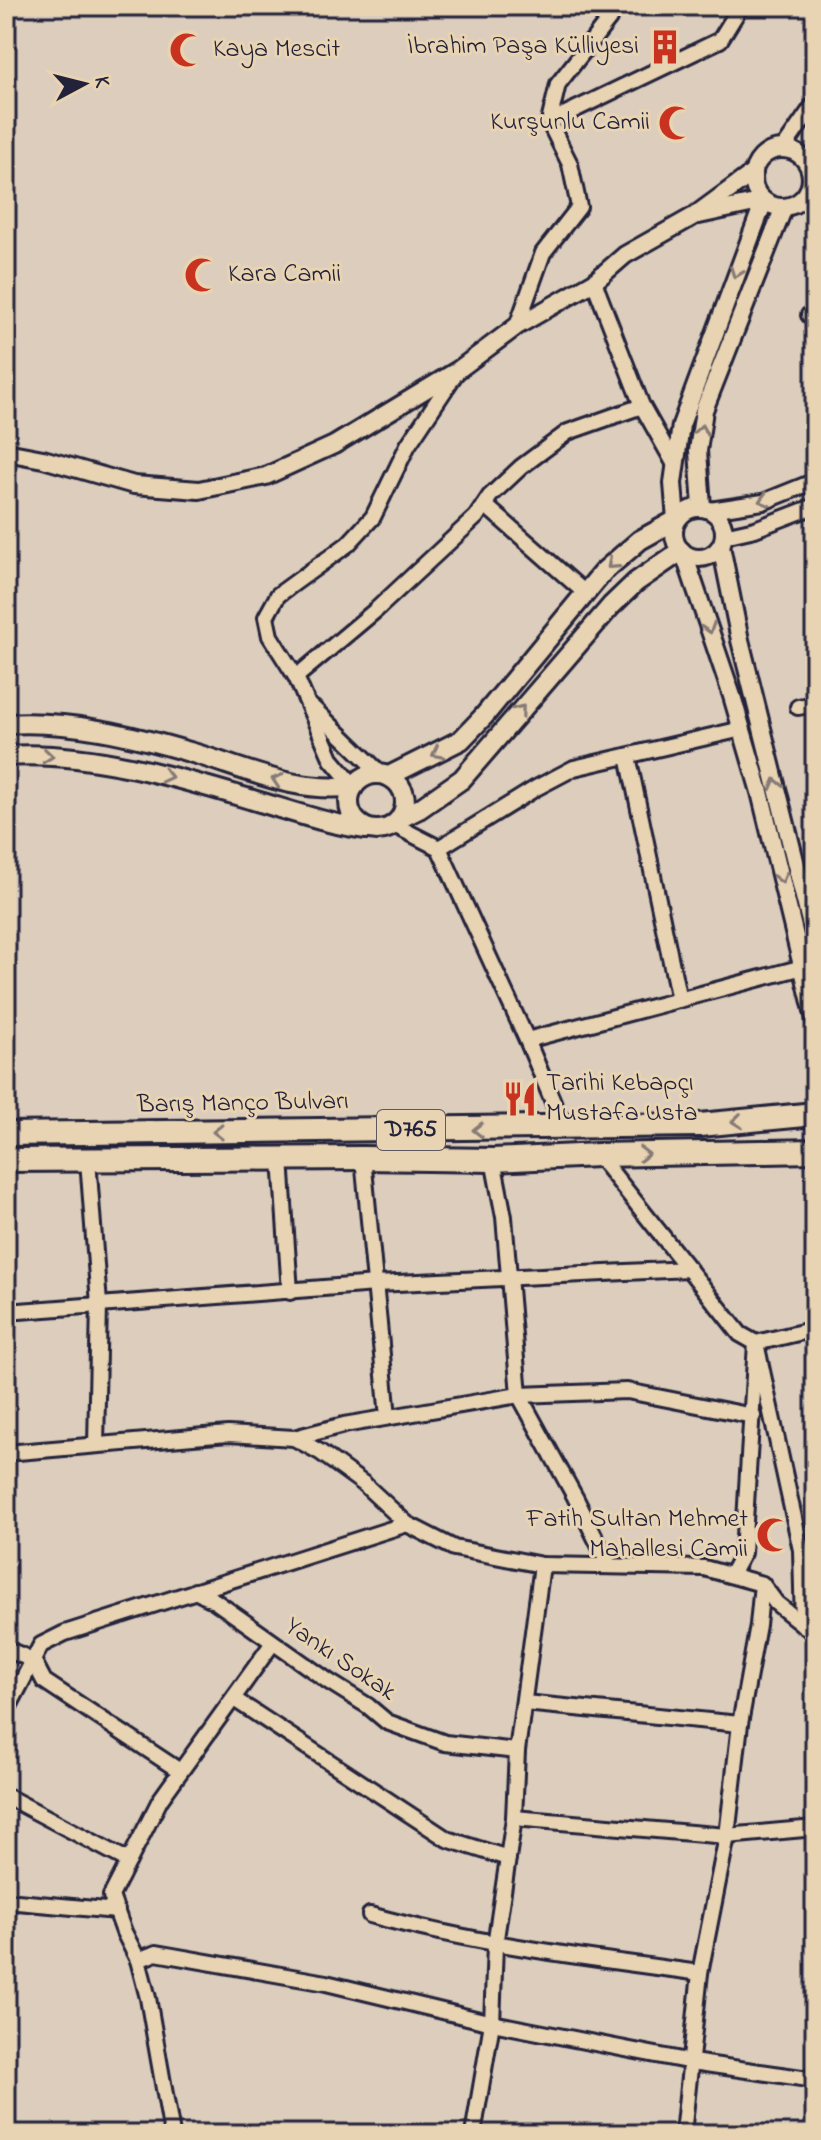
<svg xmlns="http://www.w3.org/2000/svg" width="821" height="2140" font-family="'Indie Flower',sans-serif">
<rect width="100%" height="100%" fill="#dccdbc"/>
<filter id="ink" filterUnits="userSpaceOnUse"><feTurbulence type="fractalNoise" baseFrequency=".0125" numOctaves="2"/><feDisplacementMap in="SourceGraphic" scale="16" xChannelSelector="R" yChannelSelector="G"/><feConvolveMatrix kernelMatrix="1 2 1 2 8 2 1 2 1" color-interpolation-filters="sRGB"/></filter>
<g filter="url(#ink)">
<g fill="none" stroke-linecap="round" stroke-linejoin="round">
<g stroke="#22223b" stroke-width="20">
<g id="minor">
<polyline points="549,122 720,40 741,6"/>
<polyline points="783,149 815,103"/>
<polyline points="594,282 642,406 674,463"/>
<polyline points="809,315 815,317"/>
<polyline points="517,326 543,253 579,207 570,164 549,122 558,84 609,19 613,6"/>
<polyline points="485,505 584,592"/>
<polyline points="710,510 763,502 815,481"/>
<polyline points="724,536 755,529 815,506"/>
<polyline points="296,677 376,610 476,517 490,496 521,467 568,432 642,406"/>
<polyline points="798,707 815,704"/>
<polyline points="313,708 381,774"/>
<polyline points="628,756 679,1000"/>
<polyline points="354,786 332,760 296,677 270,636 266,617 278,595 348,544 373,517 408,445 458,370"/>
<polyline points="394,825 439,848 527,1040 564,1128"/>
<polyline points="439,848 536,788 574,768 742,729"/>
<polyline points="527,1040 803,967"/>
<polyline points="598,1155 740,1334 756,1343 801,1550 803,1625"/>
<polyline points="363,1158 388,1417"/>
<polyline points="281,1159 290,1292"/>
<polyline points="88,1160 99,1304 96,1445"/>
<polyline points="493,1160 504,1217 519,1395 575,1497 609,1565"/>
<polyline points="6,1312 376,1284 689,1269"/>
<polyline points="294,1438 344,1425 519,1395 627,1391 753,1416"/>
<polyline points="6,1453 228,1434 294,1438 320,1452 364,1484 407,1524 454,1548 542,1565 704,1568 762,1584 776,1603 815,1634"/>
<polyline points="542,1565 517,1751 514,1818 495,1945 492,2023 692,2062 815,2080"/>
<polyline points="731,1575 743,1553 756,1343 815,1329"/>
<polyline points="195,1591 215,1601 328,1681 368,1706 387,1722 445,1743 517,1751"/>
<polyline points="6,1649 33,1660 44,1681 180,1771"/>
<polyline points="234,1699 447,1839 508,1858"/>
<polyline points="524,1703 740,1724"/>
<polyline points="6,1712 41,1645 65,1633 407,1524"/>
<polyline points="6,1796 129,1861"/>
<polyline points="514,1818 727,1836 815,1828"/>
<polyline points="6,1901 117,1911"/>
<path d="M370 1915C479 1945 589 1958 700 1973"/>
<polyline points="138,1960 156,1953 326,1983 492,2023 473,2134"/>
<polyline points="172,2134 148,1998 138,1960 124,1932 111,1896 160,1800 272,1644"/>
<polyline points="683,2134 700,1973 727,1836 740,1724 758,1625 762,1584"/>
</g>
</g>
<g stroke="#22223b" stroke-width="22">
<g id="tertiary">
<circle cx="782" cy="178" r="29"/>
<polyline points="699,215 764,201"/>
<polyline points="6,452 43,459 134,485 199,490 266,476 334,445 458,370 517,326 594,282 625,255 694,216 754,172"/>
<polyline points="702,507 698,451 704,410 784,207"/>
<circle cx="699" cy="533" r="25"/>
<polyline points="676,520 673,483 681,425 764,201"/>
<polyline points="721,546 740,640 815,941"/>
<polyline points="684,554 732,696 760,792 815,1019"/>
</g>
</g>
<g stroke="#22223b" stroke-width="24">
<g id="secondary">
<path d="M6 724C70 720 132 735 193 753 247 769 297 794 354 786"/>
<path d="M6 756C87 750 176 777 253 800 291 811 326 824 366 829"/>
<circle cx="377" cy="802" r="28"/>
<polyline points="389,776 461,740 484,716 603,572 640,540 676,520"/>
<polyline points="401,818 419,809 462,779 611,606 636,582 681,551"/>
</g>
</g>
<g stroke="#22223b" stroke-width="28">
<g id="trunk">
<polyline points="6,1134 700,1125 815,1114"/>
<polyline points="6,1160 363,1158 493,1160 598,1155 815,1151"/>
</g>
</g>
<use href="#minor" stroke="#e8d3b2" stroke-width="14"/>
<use href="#tertiary" stroke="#e8d3b2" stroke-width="16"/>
<use href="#secondary" stroke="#e8d3b2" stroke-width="18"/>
<use href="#trunk" stroke="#e8d3b2" stroke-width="22"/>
</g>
<defs><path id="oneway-chevron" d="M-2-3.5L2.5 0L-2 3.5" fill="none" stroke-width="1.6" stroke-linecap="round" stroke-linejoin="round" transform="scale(2)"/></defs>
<g stroke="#857a76">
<use href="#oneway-chevron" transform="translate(736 273) rotate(110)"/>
<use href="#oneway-chevron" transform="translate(701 430) rotate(-81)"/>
<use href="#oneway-chevron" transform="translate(764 500) rotate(164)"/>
<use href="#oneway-chevron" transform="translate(612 564) rotate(139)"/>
<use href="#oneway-chevron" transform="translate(709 628) rotate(72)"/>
<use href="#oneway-chevron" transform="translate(520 710) rotate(-50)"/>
<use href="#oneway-chevron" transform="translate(437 753) rotate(153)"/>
<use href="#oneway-chevron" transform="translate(48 756) rotate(6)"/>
<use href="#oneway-chevron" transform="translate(167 776) rotate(13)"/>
<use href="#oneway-chevron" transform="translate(277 780) rotate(-162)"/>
<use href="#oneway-chevron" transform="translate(776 784) rotate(-104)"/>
<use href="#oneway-chevron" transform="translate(781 878) rotate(76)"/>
<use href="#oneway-chevron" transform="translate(737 1121) rotate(174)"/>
<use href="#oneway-chevron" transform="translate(478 1130) rotate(179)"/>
<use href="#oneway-chevron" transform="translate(218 1132) rotate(179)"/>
<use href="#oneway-chevron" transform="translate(644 1154) rotate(-1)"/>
</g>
</g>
<defs>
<g id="building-bare" transform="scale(2.76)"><path d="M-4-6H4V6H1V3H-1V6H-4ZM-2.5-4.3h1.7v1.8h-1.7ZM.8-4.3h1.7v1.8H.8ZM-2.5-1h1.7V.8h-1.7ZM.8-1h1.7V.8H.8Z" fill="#c8321e" stroke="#e8d3b2" stroke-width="2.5" paint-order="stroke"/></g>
<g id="mosque-bare" transform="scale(2.76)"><path d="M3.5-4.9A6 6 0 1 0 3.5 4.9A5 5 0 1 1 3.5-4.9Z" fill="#c8321e" stroke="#e8d3b2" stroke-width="2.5" paint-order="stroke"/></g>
<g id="restaurant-bare" transform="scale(2.76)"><path d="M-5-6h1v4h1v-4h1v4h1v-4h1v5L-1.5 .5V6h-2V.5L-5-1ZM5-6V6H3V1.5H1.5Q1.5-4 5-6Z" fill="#c8321e" stroke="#e8d3b2" stroke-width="2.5" paint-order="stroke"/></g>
</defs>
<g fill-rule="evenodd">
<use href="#building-bare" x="665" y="47"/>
<use href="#mosque-bare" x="187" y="50"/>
<use href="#mosque-bare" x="676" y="123"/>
<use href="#mosque-bare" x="202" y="275"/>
<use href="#restaurant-bare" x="520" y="1099"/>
<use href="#mosque-bare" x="774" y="1535"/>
</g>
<g text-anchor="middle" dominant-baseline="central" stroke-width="6" stroke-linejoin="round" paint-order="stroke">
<rect fill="#e8d3b2" stroke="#5d575f" stroke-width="2" x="377" y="1110" width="68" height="40" rx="6"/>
<g font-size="24" font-weight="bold" fill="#22223b">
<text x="411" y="1130">D765</text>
</g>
<g font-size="26" fill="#22223b" stroke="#e8d3b2" text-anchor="end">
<text x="639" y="47">İbrahim Paşa Külliyesi</text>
<text x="213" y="50" text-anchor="start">Kaya Mescit</text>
<text x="650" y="123">Kurşunlu Camii</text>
<text x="228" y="275" text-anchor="start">Kara Camii</text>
<text x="546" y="1084" text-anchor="start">Tarihi Kebapçı<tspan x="546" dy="30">Mustafa Usta</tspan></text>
<text x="748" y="1520">Fatih Sultan Mehmet<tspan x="748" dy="30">Mahallesi Camii</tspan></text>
</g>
<g font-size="26" fill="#22223b" stroke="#e8d3b2">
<text transform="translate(243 1104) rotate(-1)">Barış Manço Bulvarı</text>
<text transform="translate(340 1660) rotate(34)">Yankı Sokak</text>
</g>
</g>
<rect width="821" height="2140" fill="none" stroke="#e8d3b2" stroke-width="32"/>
<rect x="16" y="16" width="789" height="2108" fill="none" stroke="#22223b" stroke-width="3" filter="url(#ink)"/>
<g transform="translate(84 84) rotate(83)" stroke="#e8d3b2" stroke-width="6" paint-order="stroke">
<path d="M0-6L14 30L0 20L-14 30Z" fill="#22223b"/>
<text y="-12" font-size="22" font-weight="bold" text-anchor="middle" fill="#22223b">K</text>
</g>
</svg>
